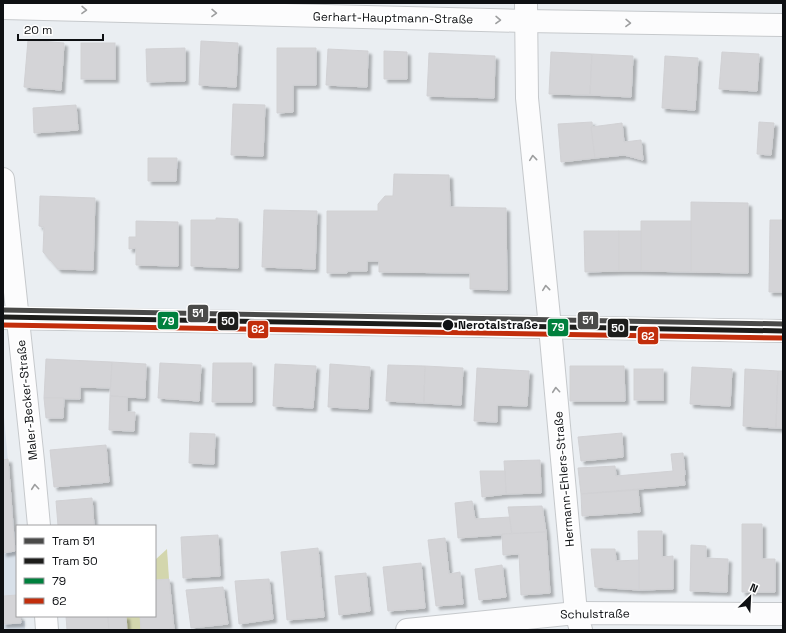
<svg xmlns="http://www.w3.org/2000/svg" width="786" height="633" font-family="'Space Grotesk',sans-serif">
<defs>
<filter id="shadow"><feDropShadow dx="3.5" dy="3.5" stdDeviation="1" flood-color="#0004"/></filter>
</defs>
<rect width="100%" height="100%" fill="#eaeef2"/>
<g fill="#d8e0e9">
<polygon points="3,406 17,562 17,595 3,596"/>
<polygon points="21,621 25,621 25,630 3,630 3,623 3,624 21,623"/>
</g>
<g fill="#d3d6ad">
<polygon points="167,549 169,579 155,580 155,560"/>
<polygon points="126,616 140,616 141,630 127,630"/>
</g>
<g fill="#d4d4d7" stroke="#d1d1d4" filter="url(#shadow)">
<polygon points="28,40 64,43 61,90 24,87"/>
<polygon points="201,41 238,43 236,87 199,85"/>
<rect x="81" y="43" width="34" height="36"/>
<polygon points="185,48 185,81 147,82 146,49"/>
<polygon points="277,48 316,48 316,85 293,85 293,112 277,113"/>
<polygon points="328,49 368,51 367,87 326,85"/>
<polygon points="384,51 407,52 407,79 384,79"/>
<polygon points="551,52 592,54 590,95 549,94"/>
<polygon points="722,52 759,54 757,91 719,89"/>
<polygon points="429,53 495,56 494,98 427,96"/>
<polygon points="592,54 633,56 631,97 590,95"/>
<polygon points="665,56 698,58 695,110 662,108"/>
<polygon points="233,104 265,105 263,156 231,155"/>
<polygon points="76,105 78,130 34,133 33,108"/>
<polygon points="592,122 595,158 561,162 558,124"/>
<polygon points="759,122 774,123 771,155 757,154"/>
<polygon points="622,123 624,142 641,140 643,160 624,155 595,158 591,127"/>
<polygon points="148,158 177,158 176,181 148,181"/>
<polygon points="394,174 449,175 450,207 506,208 507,290 470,289 470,273 379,272 379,261 367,261 367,271 347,271 347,273 327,273 327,211 378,211 378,204 385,196 393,196"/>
<polygon points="40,196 95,198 93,270 58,269 43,252 44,227 39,226"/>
<polygon points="691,202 748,203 748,273 691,272"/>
<polygon points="264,210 317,211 315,269 262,267"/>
<polygon points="216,218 238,219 238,268 191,266 191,220 216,220"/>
<polygon points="770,220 783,220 783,292 769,292"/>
<polygon points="136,221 178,222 178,266 136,265 136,248 129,249 129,237 136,237"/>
<polygon points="641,221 691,221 691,272 641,271"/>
<polygon points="584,231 619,231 619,271 585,272"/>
<rect x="619" y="231" width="22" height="40"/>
<polygon points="46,359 112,362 111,388 80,387 80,399 44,398"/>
<polygon points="112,362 146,364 145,398 110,396"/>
<polygon points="160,363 201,365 199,401 158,398"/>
<polygon points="213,363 252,363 252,402 212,402"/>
<polygon points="275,364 316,366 313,408 273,406"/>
<polygon points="330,364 370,367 368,409 328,407"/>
<polygon points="388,365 425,366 424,403 386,401"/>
<polygon points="425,366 463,368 461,405 424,403"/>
<polygon points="570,366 624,366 625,401 570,401"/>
<polygon points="692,367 732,369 730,406 690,404"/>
<polygon points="477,368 529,371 527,406 497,405 497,422 474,421"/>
<rect x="634" y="369" width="29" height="31"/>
<polygon points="745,369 778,371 776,428 743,426"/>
<polygon points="778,371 783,371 783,428 776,428"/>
<polygon points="110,396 127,397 127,412 135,412 134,431 109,430"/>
<polygon points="44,398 64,398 63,418 46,418"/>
<polygon points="190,433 215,434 214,464 189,463"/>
<polygon points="622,433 623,457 581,461 578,437"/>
<polygon points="106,445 109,482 54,487 50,450"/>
<polygon points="683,453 685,475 684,476 685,485 581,494 578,468 615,466 616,476 673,471 671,454"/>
<polygon points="8,459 15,551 3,553 3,460"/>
<polygon points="540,460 541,493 506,494 504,461"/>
<polygon points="480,471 505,471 506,494 482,497"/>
<polygon points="638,490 640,512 582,516 581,494"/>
<polygon points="92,498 94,526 58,526 56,501"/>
<polygon points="472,501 475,519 510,517 512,534 458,538 455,503"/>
<polygon points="542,506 546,532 512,534 508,507"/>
<polygon points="742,524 762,524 762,559 775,559 775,592 742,592"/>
<polygon points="638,531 662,531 662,557 673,556 673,589 639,590"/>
<polygon points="546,532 550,593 521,595 519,554 503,555 502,534"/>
<polygon points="218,535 220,576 183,578 181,537"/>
<polygon points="445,538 449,574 460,572 463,604 436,606 428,540"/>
<polygon points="691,545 706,546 706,558 728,559 727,592 690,591"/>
<polygon points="318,548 324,617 287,620 281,552"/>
<polygon points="591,549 615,549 616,561 639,560 639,590 595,587"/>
<polygon points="421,563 425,608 388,611 383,567"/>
<polygon points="502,565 506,597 479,600 475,569"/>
<polygon points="366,573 370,611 339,615 335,576"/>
<polygon points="169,579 174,629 141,630 140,616 155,616 155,580"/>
<polygon points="269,579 273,619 239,624 235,581"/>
<polygon points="223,587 228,624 191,628 186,590"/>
<polygon points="17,595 17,616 20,616 21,623 3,624 3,596"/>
<polygon points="66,616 108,616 109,630 67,630"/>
<polygon points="108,616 126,616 127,630 109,630"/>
</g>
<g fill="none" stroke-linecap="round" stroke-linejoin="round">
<g stroke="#c6c9cc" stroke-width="24">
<g id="minor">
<polyline points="526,3 527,98 550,327 576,613 581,630"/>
<polyline points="3,8 525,21 783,25"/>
<polyline points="3,179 33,461 39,526"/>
<polyline points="46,616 47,630"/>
<polyline points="407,630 576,613 783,614"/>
</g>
</g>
<g stroke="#c6c9cc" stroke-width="24">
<polyline id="secondary" points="3,318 783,331"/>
</g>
<use href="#minor" stroke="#fcfcfd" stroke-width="22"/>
<use href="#secondary" stroke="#fcfcfd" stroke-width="22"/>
<g stroke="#fff" stroke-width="8">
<polyline id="bus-1" points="3,318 783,331"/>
</g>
<g stroke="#fff" stroke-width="8">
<polyline id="bus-2" points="3,325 783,338"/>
</g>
<use href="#bus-1" stroke="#00803d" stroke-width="5"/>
<use href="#bus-2" stroke="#c22e0c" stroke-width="5"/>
<g stroke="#fff" stroke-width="8">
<polyline id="tram-1" points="3,310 783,324"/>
</g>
<g stroke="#fff" stroke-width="8">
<polyline id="tram-2" points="3,317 783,331"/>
</g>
<use href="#tram-1" stroke="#4a4a49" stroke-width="5"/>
<use href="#tram-2" stroke="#1d1d1b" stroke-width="5"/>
</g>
<defs><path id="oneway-chevron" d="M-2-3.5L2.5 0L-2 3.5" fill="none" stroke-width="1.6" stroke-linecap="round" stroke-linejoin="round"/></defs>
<g stroke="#9d9e9f">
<use href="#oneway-chevron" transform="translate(84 10) rotate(1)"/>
<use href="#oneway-chevron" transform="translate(214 13) rotate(1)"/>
<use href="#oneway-chevron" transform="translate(498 20) rotate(1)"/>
<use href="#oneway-chevron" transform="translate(628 23) rotate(1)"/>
<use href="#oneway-chevron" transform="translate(533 158) rotate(-96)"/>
<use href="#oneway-chevron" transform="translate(546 288) rotate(-96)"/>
<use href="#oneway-chevron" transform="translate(556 390) rotate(-95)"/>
<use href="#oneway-chevron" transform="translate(35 487) rotate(-95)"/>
</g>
<circle fill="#0e1013" stroke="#fff" stroke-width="1.5" cx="448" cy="325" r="6"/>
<g text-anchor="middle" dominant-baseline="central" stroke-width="3.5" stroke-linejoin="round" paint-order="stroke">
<g font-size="12" fill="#0e1013" stroke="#fff">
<text transform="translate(393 18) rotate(1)">Gerhart-Hauptmann-Straße</text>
<text transform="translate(27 400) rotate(-96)">Maler-Becker-Straße</text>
<text transform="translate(564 479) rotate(-95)">Hermann-Ehlers-Straße</text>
<text transform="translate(595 614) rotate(-1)">Schulstraße</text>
</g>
<g font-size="12" font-weight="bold" fill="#0e1013" stroke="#fff" text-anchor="start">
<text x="458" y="325">Nerotalstraße</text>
</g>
</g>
<g stroke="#fff" stroke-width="1.5">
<rect x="187" y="304" width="22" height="19" rx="4" fill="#4a4a49"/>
<rect x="577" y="311" width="22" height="19" rx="4" fill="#4a4a49"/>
<rect x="157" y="311" width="22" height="19" rx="4" fill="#00803d"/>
<rect x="217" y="311" width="22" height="20" rx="4" fill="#1d1d1b"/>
<rect x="547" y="318" width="22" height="19" rx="4" fill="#00803d"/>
<rect x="607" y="318" width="22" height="20" rx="4" fill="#1d1d1b"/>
<rect x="247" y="320" width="22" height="19" rx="4" fill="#c22e0c"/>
<rect x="637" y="326" width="22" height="19" rx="4" fill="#c22e0c"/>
</g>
<g font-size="11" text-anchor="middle" font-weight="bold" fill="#fff">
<text x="198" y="317">51</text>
<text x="588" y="324">51</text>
<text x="168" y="325">79</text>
<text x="228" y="325">50</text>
<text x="558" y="331">79</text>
<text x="618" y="332">50</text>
<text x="258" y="333">62</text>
<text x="648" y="340">62</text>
</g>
<rect width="786" height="633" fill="none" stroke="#0e1013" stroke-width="8"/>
<rect x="16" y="525" width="140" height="92" fill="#ffffff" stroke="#9f9fa1"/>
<rect x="24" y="538" width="20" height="6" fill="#4a4a49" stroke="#9f9fa1"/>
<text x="52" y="545" font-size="12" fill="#0e1013">Tram 51</text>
<rect x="24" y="558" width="20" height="6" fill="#1d1d1b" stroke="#9f9fa1"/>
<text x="52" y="565" font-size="12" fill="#0e1013">Tram 50</text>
<rect x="24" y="578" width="20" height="6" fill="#00803d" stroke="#9f9fa1"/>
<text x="52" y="585" font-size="12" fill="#0e1013">79</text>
<rect x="24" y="598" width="20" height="6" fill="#c22e0c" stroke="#9f9fa1"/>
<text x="52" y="605" font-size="12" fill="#0e1013">62</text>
<g transform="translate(750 597) rotate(24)" stroke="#ffffff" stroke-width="3" paint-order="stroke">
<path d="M0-3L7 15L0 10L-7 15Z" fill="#0e1013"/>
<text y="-6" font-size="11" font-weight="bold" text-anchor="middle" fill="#0e1013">N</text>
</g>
<path d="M18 34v6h85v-6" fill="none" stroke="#0e1013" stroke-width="2"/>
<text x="24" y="34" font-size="12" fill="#0e1013" stroke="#ffffff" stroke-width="3" paint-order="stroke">20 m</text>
</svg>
